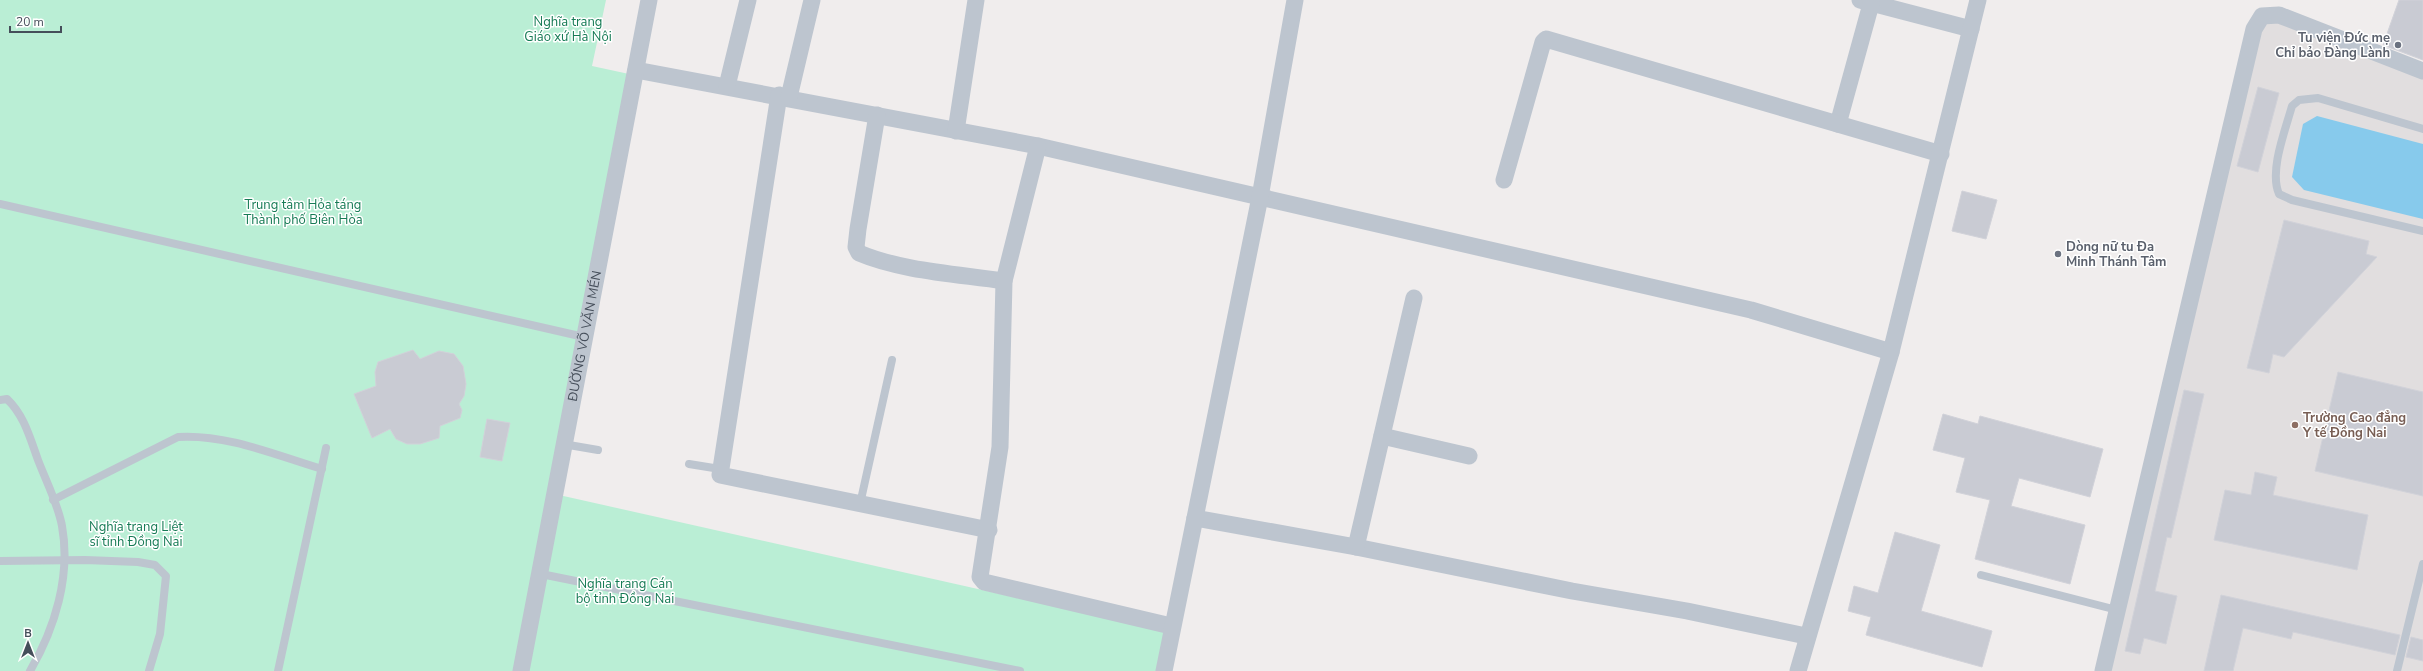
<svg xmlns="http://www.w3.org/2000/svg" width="2423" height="671" font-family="'Nunito Sans',sans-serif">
<rect width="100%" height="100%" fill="#f0eded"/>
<polygon fill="#e1dedf" points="2265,22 2279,22 2423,77 2423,671 2109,671 2260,32"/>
<g fill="#baeed5">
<polygon points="0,0 606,0 592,66 629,74 514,671 0,671"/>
<polygon points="559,495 1165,631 1157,671 527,671"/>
</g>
<polygon fill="#87caec" points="2317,116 2423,144 2423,219 2304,190 2292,177 2303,124"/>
<g fill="#c9cbd3" stroke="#d1d2d9">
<polygon points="2399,0 2423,0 2423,60 2383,45"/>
<polygon points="2258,87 2279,93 2258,172 2237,166"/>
<polygon points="1962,191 1997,200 1986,239 1952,231"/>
<polygon points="2284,220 2369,241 2366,254 2377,257 2284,357 2273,354 2269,373 2247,368"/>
<polygon points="413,350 420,359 439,351 454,354 463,366 466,384 464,396 459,404 462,410 460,418 440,426 439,438 420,444 407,444 396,439 390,429 372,438 354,394 376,386 375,372 378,362"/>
<polygon points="2338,372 2423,392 2423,496 2315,471"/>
<polygon points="2184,390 2204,394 2171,538 2167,537 2155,591 2177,596 2166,644 2144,638 2140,654 2125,651"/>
<polygon points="1943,414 1978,424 1980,416 2103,449 2090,497 2019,478 2011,506 2085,525 2070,584 1975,559 1990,500 1956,492 1965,458 1933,450"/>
<polygon points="487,419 510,423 502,461 480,457"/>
<polygon points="2255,472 2277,477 2273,495 2368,515 2357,570 2214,540 2225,490 2251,495"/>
<polygon points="1895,532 1940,545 1921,611 1992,631 1982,667 1866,635 1871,617 1848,611 1854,586 1878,593"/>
<polygon points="2221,595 2400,635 2395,655 2293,632 2291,639 2243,628 2233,671 2204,671"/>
<polygon points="2411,637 2423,640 2423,661 2406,657"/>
</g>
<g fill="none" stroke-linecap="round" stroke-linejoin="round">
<g stroke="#bdc5cf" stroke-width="8">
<path d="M2423 129 2318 98 2299 100 2292 106C2285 131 2269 171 2279 194L2292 200 2423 231"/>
<polyline points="0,204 584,337"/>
<path d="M0 400 7 399C24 415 30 438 38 460 46 481 58 504 62 526 71 576 55 628 30 671"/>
<polyline points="563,444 598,450"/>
<polyline points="689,464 720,469"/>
<path d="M53 500 178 437C227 434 275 455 322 469"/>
<polyline points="860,504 892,360"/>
<polyline points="0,561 85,560 138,562 155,565 166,576 160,634 149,671"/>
<polyline points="541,574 1020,671"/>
<polyline points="1981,575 2117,610"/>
<polyline points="278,671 326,448"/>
<polyline points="2397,671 2423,564"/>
</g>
<g stroke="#bdc5cf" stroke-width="17">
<polyline points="1860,0 1971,29"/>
<polyline points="636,70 1038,146 1751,310 1891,352"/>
<polyline points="727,86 748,0"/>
<polyline points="779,95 720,475 989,530"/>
<polyline points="789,97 812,0"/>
<path d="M877 115 858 229 856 247 859 253C901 271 958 274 1004 281"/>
<polyline points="1838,124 1871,4"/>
<polyline points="956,131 976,0"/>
<polyline points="1038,146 1004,281 1000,447 980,577 984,582 1171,626"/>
<polyline points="1504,180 1543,42 1546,39 1941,154"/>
<polyline points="1382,436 1469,456"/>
<polyline points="1195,518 1356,547 1572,591 1687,611 1806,636"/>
<polyline points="1356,547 1414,298"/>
<path id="s1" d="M521 671 649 0"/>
<polyline points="1164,671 1260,197 1295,0"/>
<polyline points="1798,671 1891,352 1978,0"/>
<polyline points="2103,671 2254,29 2262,16 2279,15 2423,71"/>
</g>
</g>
<g fill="#6b7280" stroke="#fff" stroke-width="1.5">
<circle cx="2398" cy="45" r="4"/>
<circle cx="2058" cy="254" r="4"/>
</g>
<circle fill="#8d6e63" stroke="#fff" stroke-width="1.5" cx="2295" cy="425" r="4"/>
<g text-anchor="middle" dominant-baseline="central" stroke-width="3" stroke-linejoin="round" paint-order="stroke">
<g font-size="13" fill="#167b55" stroke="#fff">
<text x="568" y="22">Nghĩa trang<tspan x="568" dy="15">Giáo xứ Hà Nội</tspan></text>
<text x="303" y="205">Trung tâm Hỏa táng<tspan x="303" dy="15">Thành phố Biên Hòa</tspan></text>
<text x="136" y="527">Nghĩa trang Liệt<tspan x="136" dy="15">sĩ tỉnh Đồng Nai</tspan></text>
<text x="625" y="584">Nghĩa trang Cán<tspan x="625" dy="15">bộ tỉnh Đồng Nai</tspan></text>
</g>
<g font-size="13" font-weight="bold" fill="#5b616d" stroke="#fff" text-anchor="end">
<text x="2390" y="38">Tu viện Đức mẹ<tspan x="2390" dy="15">Chỉ bảo Đàng Lành</tspan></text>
<text x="2066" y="247" text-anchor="start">Dòng nữ tu Đa<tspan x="2066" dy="15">Minh Thánh Tâm</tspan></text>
</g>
<g font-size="13" fill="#454e5a" stroke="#fff">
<text stroke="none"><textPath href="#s1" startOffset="341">ĐƯỜNG VÕ VĂN MÉN</textPath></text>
</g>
<g font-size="13" font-weight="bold" fill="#785e54" stroke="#fff" text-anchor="start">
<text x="2303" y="418">Trường Cao đẳng<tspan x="2303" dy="15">Y tế Đồng Nai</tspan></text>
</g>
</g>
<g transform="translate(28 643)" stroke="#ffffff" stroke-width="3" paint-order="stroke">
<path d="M0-3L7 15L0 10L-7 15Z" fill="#454e5a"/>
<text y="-6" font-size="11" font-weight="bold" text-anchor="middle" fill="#454e5a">B</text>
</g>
<path d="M10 26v6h51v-6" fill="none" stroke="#454e5a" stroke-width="2"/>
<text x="16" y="26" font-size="12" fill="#454e5a" stroke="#ffffff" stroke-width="3" paint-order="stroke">20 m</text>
</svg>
